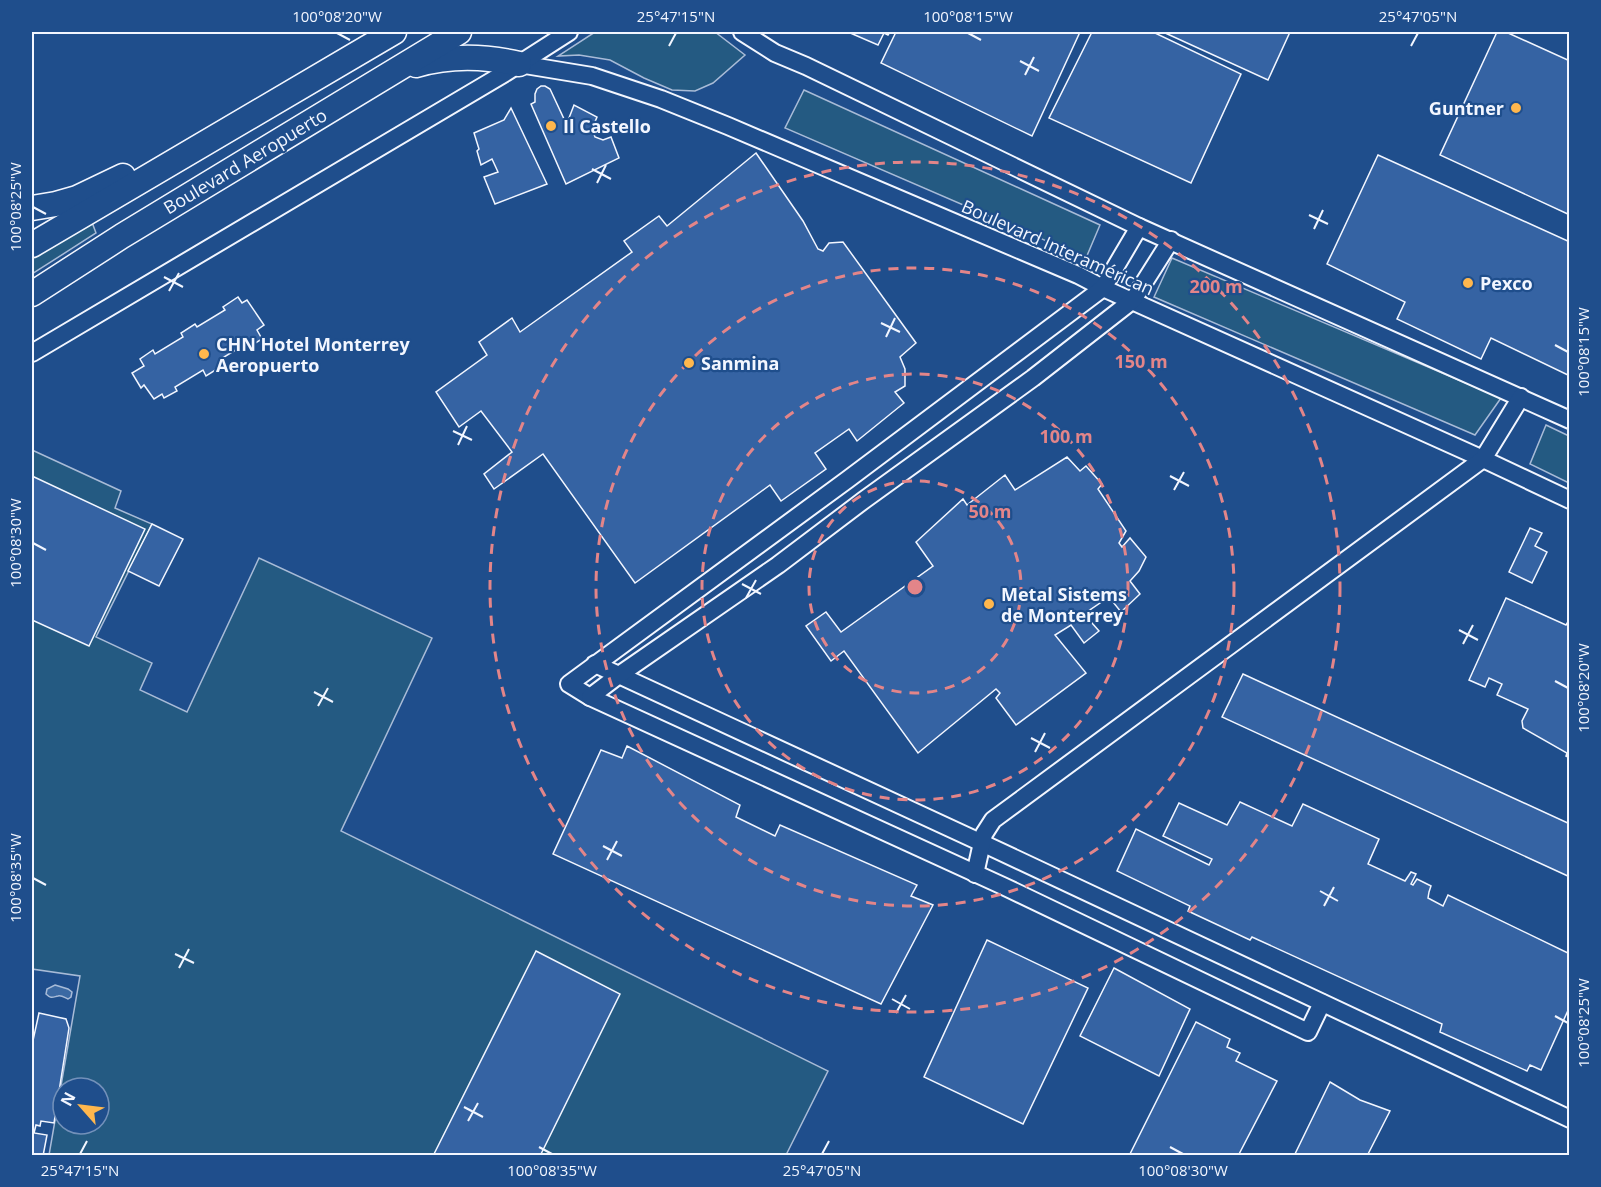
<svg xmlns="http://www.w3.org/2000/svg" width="1601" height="1187" font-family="'Open Sans',sans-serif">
<rect width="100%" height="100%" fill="#1f4e8c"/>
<g fill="#245a82" stroke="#a8bbd7" stroke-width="1.5" fill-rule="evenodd">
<polygon points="595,32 715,32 745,55 713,83 695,91 672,90 644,78 610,60 579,55 558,56"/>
<polygon points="804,90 1100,225 1086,258 785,128"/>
<polygon points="90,217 96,233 32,274 32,253"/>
<polygon points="1172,258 1501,398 1475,435 1154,297"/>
<polygon points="1546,425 1569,436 1569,483 1530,464"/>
<path d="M32 450 121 491 115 508 152 524 96 637 152 663 140 690 187 712 259 558 432 638 341 831 828 1071 786 1155H49L80 976 32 969ZM63 1088H99V1124H63Z"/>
</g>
<path fill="#3b69a3" stroke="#a8bbd7" stroke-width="1.5" d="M55 985 68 989 72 992 71 997 68 999C65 998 62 995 58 996 53 997 51 999 46 994L47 989Z"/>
<g fill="#3563a3" stroke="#f2f6ff" stroke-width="1.5">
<polygon points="848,32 890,32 888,35 884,33 878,45"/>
<polygon points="896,32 1080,32 1032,136 881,63"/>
<polygon points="1092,32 1153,32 1241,74 1191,183 1049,118"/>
<polygon points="1163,32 1290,32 1268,80"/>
<polygon points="1497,32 1506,32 1570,61 1570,215 1440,155"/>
<polygon points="541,86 545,86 550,89 565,121 569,118 574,105 597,117 592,129 595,137 603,140 611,137 619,158 566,184 531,104 535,102 535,94 537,89"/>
<polygon points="511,108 547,184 495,204 484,177 498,172 492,159 481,165 477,151 479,149 474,133 504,120"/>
<polygon points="756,153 803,221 818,249 823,251 829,243 843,242 916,343 900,357 905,369 905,386 895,392 904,403 857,441 849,429 815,453 826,469 781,501 770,485 635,583 543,454 494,489 484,474 512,452 481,411 459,427 436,392 487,355 479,342 512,318 520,332 632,252 624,241 659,216 667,226"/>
<polygon points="1378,155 1570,242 1570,376 1491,338 1481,359 1397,319 1405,302 1327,264"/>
<polygon points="238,297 242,303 247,300 264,325 257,330 262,339 249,347 247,343 219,360 222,366 206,376 203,370 175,387 177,391 164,398 162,394 154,399 144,385 141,388 132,373 144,366 140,359 153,350 155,354 183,337 181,333 195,324 197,327 225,310 223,307"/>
<polygon points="1067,457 1080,471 1086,466 1102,484 1098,489 1126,531 1119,543 1122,547 1130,538 1146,557 1139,571 1130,581 1140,594 1121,612 1109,597 1084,614 1099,631 1084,643 1071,625 1055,635 1086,673 1016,725 996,698 1000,693 996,689 918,753 844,651 831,661 806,626 826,612 841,632 933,566 916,542 963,499 967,505 1005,475 1015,490"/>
<polygon points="32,476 145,529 89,646 32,620"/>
<polygon points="152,524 183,539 159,586 128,571"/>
<polygon points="1530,528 1542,533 1535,546 1547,552 1532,583 1509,572"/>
<polygon points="1506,598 1566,625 1570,618 1570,758 1566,756 1567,753 1523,728 1522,721 1528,709 1497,695 1502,684 1489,678 1485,687 1469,680"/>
<polygon points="1243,674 1570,824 1570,877 1222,717"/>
<polygon points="627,746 740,805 736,817 775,836 780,825 917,885 911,896 933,905 881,1004 553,854 601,750 622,758"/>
<polygon points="1240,802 1292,826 1303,804 1379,839 1368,864 1405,881 1411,872 1416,874 1411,884 1413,885 1417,879 1431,886 1429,892 1428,898 1443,906 1448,895 1570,954 1570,1006 1541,1070 1530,1065 1527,1071 1440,1032 1442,1024 1252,937 1250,940 1188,911 1190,906 1117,871 1136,829 1209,865 1212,859 1163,836 1179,803 1227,825"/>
<polygon points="987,940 1088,988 1023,1124 924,1077"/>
<polygon points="536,951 620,994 540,1156 433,1156"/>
<polygon points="1114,968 1190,1009 1159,1076 1080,1036"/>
<polygon points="39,1013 66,1019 69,1028 54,1123 41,1121 40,1126 36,1125 34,1133 47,1135 43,1156 32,1156 32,1045"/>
<polygon points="1196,1022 1230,1039 1227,1047 1240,1053 1236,1061 1277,1081 1238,1156 1129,1156"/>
<polygon points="1330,1082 1360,1100 1390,1111 1367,1156 1294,1156"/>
</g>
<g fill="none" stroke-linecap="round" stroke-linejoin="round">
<g stroke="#f2f6ff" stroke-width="20">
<g id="minor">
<polyline points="742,32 775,53 806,66 1139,227 1570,420"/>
<polyline points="519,64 592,76 661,99 728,126 1078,275 1103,288 1483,459 1570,500"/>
<polyline points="1139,227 1103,288 847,480 569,684 590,697 1003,886 1308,1032 1322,1003"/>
<polyline points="32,353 505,73 569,32"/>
<polyline points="595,664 982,843 1570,1119"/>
<polyline points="590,697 619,675 778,565 864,500 1033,378 1133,300 1171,240"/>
<polyline points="975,874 984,834 993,820 1483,459 1521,397"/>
</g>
</g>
<g stroke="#f2f6ff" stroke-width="27">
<g id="highway">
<path d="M416 65C450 55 485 56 519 64"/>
<polyline points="32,208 56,204 77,198 123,176"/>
<polyline points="32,245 394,32"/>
<polyline points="32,294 122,236 459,32"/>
</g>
</g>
<use href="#minor" stroke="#1f4e8c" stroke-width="16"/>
<use href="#highway" stroke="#1f4e8c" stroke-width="24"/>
</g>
<path fill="none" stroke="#f2f6ff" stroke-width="2" d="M337 33 350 40M968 33 981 40M669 46 676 33M1411 46 1418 33M1020 61 1039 71M1025 75 1034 57M592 169 611 179M597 183 606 165M33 207 46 214M1309 215 1328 224M1314 229 1323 210M164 277 183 287M169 291 179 273M881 323 900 332M886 337 895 318M1555 345 1568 352M453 431 472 440M458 445 467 426M1170 476 1189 486M1174 490 1184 472M33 543 46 550M742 584 761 594M746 598 756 580M1459 630 1478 640M1463 644 1473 625M1555 681 1568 688M314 692 333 702M318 706 328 688M1031 738 1050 748M1035 752 1045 733M603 846 622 856M607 860 617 841M33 878 46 885M1320 891 1338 901M1324 906 1334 887M175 954 194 963M179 968 189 949M892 999 910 1009M896 1013 906 995M1555 1016 1568 1023M464 1107 483 1117M468 1121 478 1103M539 1147 552 1154M1170 1147 1183 1154M80 1154 87 1141M822 1154 829 1141"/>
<g fill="none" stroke="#e38589" stroke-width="3" stroke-dasharray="10 8">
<circle cx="915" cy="587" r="106"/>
<circle cx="915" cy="587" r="213"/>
<circle cx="915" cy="587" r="319"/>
<circle cx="915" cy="587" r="425"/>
</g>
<g fill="#ffb74d" stroke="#1f4e8c" stroke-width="2">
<circle cx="1516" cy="108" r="6"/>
<circle cx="551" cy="126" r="6"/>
<circle cx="1468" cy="283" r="6"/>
<circle cx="204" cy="354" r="6"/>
<circle cx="689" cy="363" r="6"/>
<circle cx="989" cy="604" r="6"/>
</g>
<g text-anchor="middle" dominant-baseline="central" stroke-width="4.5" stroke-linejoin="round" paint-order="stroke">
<g font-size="18" font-weight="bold" fill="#f2f6ff" stroke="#1f4e8c" text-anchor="start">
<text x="1504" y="108" text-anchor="end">Guntner</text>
<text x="563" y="126">Il Castello</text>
<text x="1480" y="283">Pexco</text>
<text x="216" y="344">CHN Hotel Monterrey<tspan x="216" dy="21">Aeropuerto</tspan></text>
<text x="701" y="363">Sanmina</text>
<text x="1001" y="594">Metal Sistems<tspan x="1001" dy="21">de Monterrey</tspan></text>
</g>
<g font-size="18" fill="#f2f6ff" stroke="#1f4e8c">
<text transform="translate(245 161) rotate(-31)">Boulevard Aeropuerto</text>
<text transform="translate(1058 247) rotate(24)">Boulevard Interamérican</text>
</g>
</g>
<circle cx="915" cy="587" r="9" fill="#e38589" stroke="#1f4e8c" stroke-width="3"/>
<g font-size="18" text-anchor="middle" font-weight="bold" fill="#e38589" stroke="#1f4e8c" stroke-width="4.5" stroke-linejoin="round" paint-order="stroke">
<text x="1216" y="293">200 m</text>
<text x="1141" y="368">150 m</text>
<text x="1066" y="443">100 m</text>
<text x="990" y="518">50 m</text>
</g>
<rect width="1601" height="1187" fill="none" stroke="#1f4e8c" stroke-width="66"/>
<g transform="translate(81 1106) rotate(298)"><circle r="28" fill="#1f4e8c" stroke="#7391ba" stroke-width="1.5"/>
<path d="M0-4.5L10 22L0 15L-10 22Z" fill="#ffb74d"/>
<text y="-9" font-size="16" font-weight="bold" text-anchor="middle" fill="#f2f6ff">N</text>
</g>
<rect x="33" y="33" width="1535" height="1121" fill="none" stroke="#f2f6ff" stroke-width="2"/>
<g font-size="15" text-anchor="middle" fill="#f2f6ff">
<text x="337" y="22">100°08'20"W</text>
<text x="676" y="22">25°47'15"N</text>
<text x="968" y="22">100°08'15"W</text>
<text x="1418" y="22">25°47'05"N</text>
<text transform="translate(16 207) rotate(-90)" y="5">100°08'25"W</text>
<text transform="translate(1584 352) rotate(-90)" y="5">100°08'15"W</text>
<text transform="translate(16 543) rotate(-90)" y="5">100°08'30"W</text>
<text transform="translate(1584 688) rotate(-90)" y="5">100°08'20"W</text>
<text transform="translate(16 878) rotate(-90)" y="5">100°08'35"W</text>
<text transform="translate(1584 1023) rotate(-90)" y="5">100°08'25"W</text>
<text x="80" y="1176">25°47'15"N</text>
<text x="552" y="1176">100°08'35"W</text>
<text x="822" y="1176">25°47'05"N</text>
<text x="1183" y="1176">100°08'30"W</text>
</g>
</svg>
